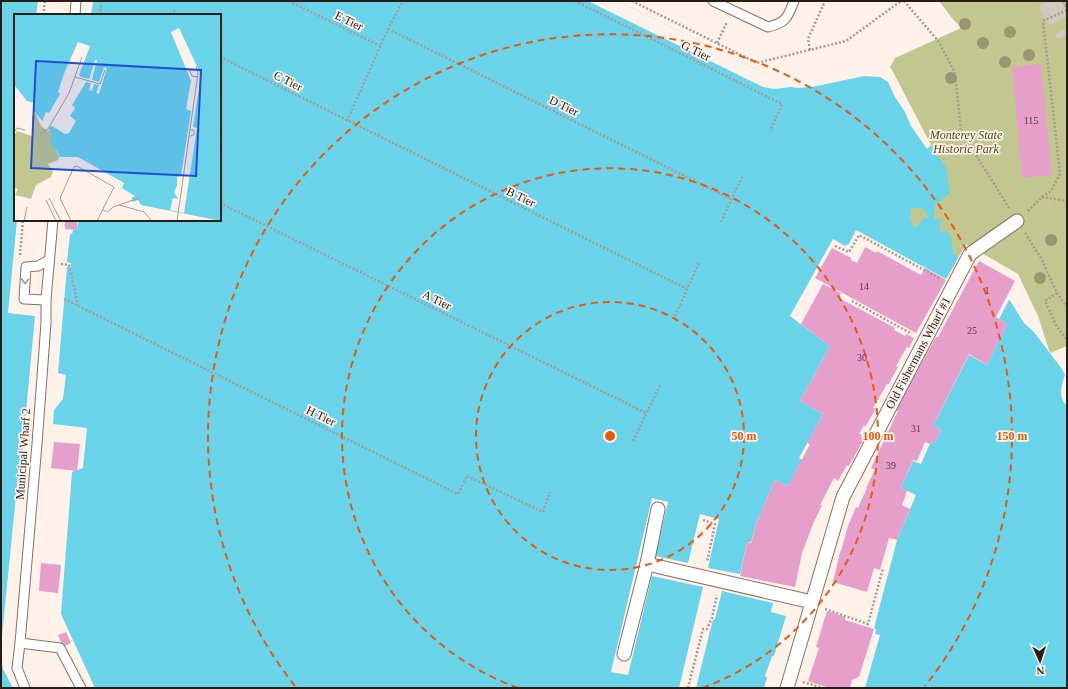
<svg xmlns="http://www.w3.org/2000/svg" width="1068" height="689" font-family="Georgia,serif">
<rect width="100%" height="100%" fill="#fef2ea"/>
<polygon fill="#c2c78f" points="939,1 1067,1 1067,346 1050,353 1038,316 1018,274 966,244 946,279 852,137 895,58 961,28 952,18"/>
<path fill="#69d4e9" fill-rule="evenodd" d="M1 1H618L768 75 884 65 930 146 946 167 950 193 935 205 934 218 941 220 939 231 948 232 951 237 953 253 1009 299 1024 323 1034 332 1062 369 1065 375C1061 387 1058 397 1067 406L1066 413 1067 420V688H1ZM15 15H220V220H15ZM911 208H923L928 217 922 219 920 224 914 228 910 219Z"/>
<g fill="#fef2ea">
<polygon points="38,1 93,1 91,15 36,15"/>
<polygon points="588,1 618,1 768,75 769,73 844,60 873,58 885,63 891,68 931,145 927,149 911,126 905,112 895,97 888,82 880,77 864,76 817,86 799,88 791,87 774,89 763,87"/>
<polygon points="17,220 78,220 77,230 73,230 72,234 70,234 67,262 71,263 71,267 67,267 58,373 66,375 63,399 54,410 53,424 87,428 83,468 72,472 61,614 95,688 13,688 3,669 1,658 1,646 19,465 21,465 35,316 8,313"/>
<polygon points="856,230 946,279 960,255 1010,298 999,319 1007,324 987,365 969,355 933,426 941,430 935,443 931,441 921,464 913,461 901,488 916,495 897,540 874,628 876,629 875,634 880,635 865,688 764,688 767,678 765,676 772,656 774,656 786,616 771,612 773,603 722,591 715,619 713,620 711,627 696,688 679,688 703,587 652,576 628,675 611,672 652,498 668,502 655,556 688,563 700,514 719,519 708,568 740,574 747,542 751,542 757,521 775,480 788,486 802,460 799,458 823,414 800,401 830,346 790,316 833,239 845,246 849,244"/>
</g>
<g fill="#e69ecb">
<polygon points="1041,64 1052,175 1022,178 1012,67"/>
<polygon points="65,220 77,220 77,230 65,229"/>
<polygon points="865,247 876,253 877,251 921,275 925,268 946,280 916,333 815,278 832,248 851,258 851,260 857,263"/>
<polygon points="979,261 1015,281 996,317 1007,324 987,365 969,354 933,426 941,430 935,443 931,441 930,444 925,442 917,461 913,460 901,488 907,491 902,505 910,509 897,540 889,538 880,570 874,568 867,592 833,582 840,552 841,551 848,526 856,507 858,508 867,488 866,488 875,470 871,468 898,411 896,409 936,337 938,337"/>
<polygon points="823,284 841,293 839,298 895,328 894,330 905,336 906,334 914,338 909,348 907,347 896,366 898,367 888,385 887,384 873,408 875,409 874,412 865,427 864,425 859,434 861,434 863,443 861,444 849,466 847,465 838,481 834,478 820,505 822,505 813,524 802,553 795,587 740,576 747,542 751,543 757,521 775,480 788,486 810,444 807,443 823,414 800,401 830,346 801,324"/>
<polygon points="54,442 80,444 77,471 51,468"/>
<polygon points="41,563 61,565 58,593 39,591"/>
<polygon points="827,611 845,617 845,620 874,629 859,677 852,680 850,688 829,688 808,681 819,648 816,647"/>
<polygon points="66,632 71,643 63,647 58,635"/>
</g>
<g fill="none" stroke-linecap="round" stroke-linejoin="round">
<polyline stroke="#d3c7c0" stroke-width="22" stroke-dasharray="22 11" stroke-linecap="butt" points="1048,1 1067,34"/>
<g stroke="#8b7060" stroke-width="11">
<g id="service">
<path d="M713 1 768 27C786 23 788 17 794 1"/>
<polyline points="75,15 76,1"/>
<polyline points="46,300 24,299 26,267 38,266 49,260"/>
<polyline points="20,643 60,648 81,688"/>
<polyline points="25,688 17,668 20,643 37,444 46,323 46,300 53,220"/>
</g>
</g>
<g stroke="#8b7060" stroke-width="15">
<g id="pedestrian">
<polyline points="647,564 658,509"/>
<polyline points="624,654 647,564 812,602"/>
<polyline points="787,688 843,497 970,254 1017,221"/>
</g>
</g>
<g stroke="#a79b94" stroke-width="2.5" stroke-dasharray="2 2" stroke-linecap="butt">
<polyline points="289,1 380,46"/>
<polyline points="575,1 782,104 770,131"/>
<polyline points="632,1 757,63 846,41 901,1"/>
<polyline points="904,1 939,42 955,73 961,131 1009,208"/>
<polyline points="1063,1 1067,8"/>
<polyline points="43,15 45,1"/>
<polyline points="100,15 101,5"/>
<polyline points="172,15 175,9"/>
<polyline points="388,29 731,199"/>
<polyline points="717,43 727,22"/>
<polyline points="810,50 808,39 825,1"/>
<polyline points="220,57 687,289"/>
<polyline points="347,121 388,29 403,1"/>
<polyline points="1042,197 1067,201"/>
<polyline points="220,203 646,413"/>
<polyline points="1028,211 1042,197 1051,191 1060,174 1043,21 1067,10"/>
<polyline points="721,222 743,175"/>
<polyline points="1025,233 1041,258 1057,293 1067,307"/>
<polyline points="835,246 849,252 859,235 941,279"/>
<polyline points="20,255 23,220"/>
<polyline points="61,264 69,265 78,305"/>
<polyline points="1057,293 1045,301 1057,327 1067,340"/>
<polyline points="64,299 458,494 467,476 543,512 550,492"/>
<polyline points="852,301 912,334"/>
<polyline points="675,316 699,263"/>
<polyline points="633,441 660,385"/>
<polyline points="703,520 715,524 707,562"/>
<polyline points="825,609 868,624 883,568"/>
<polyline points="803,682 823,688"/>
<polyline points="688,688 703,629 707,629 712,618 717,595"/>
</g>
<use href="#service" stroke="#fff" stroke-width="9"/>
<use href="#pedestrian" stroke="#fff" stroke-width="13"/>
</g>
<g fill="#9a9672">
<circle cx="965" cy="24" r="6"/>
<circle cx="1010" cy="32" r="6"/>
<circle cx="983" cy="43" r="6"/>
<circle cx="1029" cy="55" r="6"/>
<circle cx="1005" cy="62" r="6"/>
<circle cx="951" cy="78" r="6"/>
<circle cx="1051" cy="240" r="6"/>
<circle cx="1040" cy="278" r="6"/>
</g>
<defs><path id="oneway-chevron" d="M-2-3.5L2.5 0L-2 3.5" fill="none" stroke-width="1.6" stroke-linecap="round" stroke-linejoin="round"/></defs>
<use stroke="#9e9996" href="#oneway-chevron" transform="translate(25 281) rotate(93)"/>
<g fill="none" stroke="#e8590c" stroke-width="2" stroke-dasharray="7 5">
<circle cx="610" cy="436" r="134"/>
<path d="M518 688A268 268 0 1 1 702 688"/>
<path d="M295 686A402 402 0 1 1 925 686"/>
</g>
<g text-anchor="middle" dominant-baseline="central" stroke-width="3.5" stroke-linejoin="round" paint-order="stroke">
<g font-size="10" fill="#573c43">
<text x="1031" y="120">115</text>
<text x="864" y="286">14</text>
<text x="987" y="290">1</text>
<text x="972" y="330">25</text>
<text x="862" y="357">30</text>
<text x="916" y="428">31</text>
<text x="891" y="465">39</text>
</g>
<g font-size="12" fill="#271c16" stroke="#fef2ea">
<text transform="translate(349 21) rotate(26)">E Tier</text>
<text transform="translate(696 51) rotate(26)">G Tier</text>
<text transform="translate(288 81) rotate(27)">C Tier</text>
<text transform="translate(564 106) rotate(26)">D Tier</text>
<text transform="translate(521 197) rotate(26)">B Tier</text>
<text transform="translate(437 300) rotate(26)">A Tier</text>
<text transform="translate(918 353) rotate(-62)">Old Fishermans Wharf #1</text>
<text transform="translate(321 416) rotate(26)">H Tier</text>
<text transform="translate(23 454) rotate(-86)">Municipal Wharf 2</text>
</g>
<g font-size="12" font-style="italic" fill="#484b0f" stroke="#fef2ea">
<text x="966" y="135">Monterey State<tspan x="966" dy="14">Historic Park</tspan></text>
</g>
</g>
<g transform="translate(14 14)">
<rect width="207" height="207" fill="#fef2ea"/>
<path d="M22 99 27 112 34 117 38 112 51 134 44 146 34 150 39 158 37 163 22 171 17 185 1 181 4 175 0 174V122L3 117 18 122V102Z" fill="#c2c78f"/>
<path d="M0 0H207V207L127 191 124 186 118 188V181L106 174 108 170 64 144 47 146 37 129 38 119 20 97V89L13 87 0 71Z" fill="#69d4e9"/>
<path d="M165 14 187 61 179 113 183 114 170 199 156 196 159 184 164 185 160 178 163 172V163L167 162 177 97 172 95 177 67 157 18ZM64 28 76 32 65 61 67 63 75 65 81 46H83L78 66 85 68 90 53 93 54 85 80 82 79 85 71 80 70 78 77 75 76 77 69 72 68 58 91 61 94 56 102 62 107 55 119 51 120 38 112 33 115 27 110 32 98 35 99 46 80 44 78 51 57ZM40 132 46 143H64L110 169 108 174 121 182 115 185 118 181 106 174 108 170 64 145 47 147Z" fill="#fef2ea"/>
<path fill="none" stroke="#a89c95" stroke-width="1" d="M175 55 178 62 184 63M61 63 86 70 91 56M0 118 3 114 11 116M26 120 34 115 55 79 68 43M176 122 180 121V116H177M35 184 47 207M32 186 42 207M105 191 130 198 138 207M89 196 94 198 99 193 125 184M10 207 13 193M57 207 46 184 60 153 63 152 100 173 83 207M163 207 184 59 182 52"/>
<path fill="#1d4ed8" fill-opacity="0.15" stroke="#1d4ed8" stroke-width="2" d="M22 47 187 56 182 162 17 154Z"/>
<rect width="207" height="207" fill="none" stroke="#271c16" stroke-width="2"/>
</g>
<circle cx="610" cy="436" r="6" fill="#e8590c" stroke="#fef2ea" stroke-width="2"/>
<g font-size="12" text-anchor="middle" font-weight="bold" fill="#e8590c" stroke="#fef2ea" stroke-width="3.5" stroke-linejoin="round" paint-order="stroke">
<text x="744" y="440">50 m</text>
<text x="878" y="440">100 m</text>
<text x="1012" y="440">150 m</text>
</g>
<rect width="1068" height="689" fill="none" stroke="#271c16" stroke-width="4"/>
<g transform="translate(1040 661) rotate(177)" stroke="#fef2ea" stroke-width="3" paint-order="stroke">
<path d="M0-3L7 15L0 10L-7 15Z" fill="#271c16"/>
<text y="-6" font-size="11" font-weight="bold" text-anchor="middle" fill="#271c16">N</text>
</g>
</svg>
